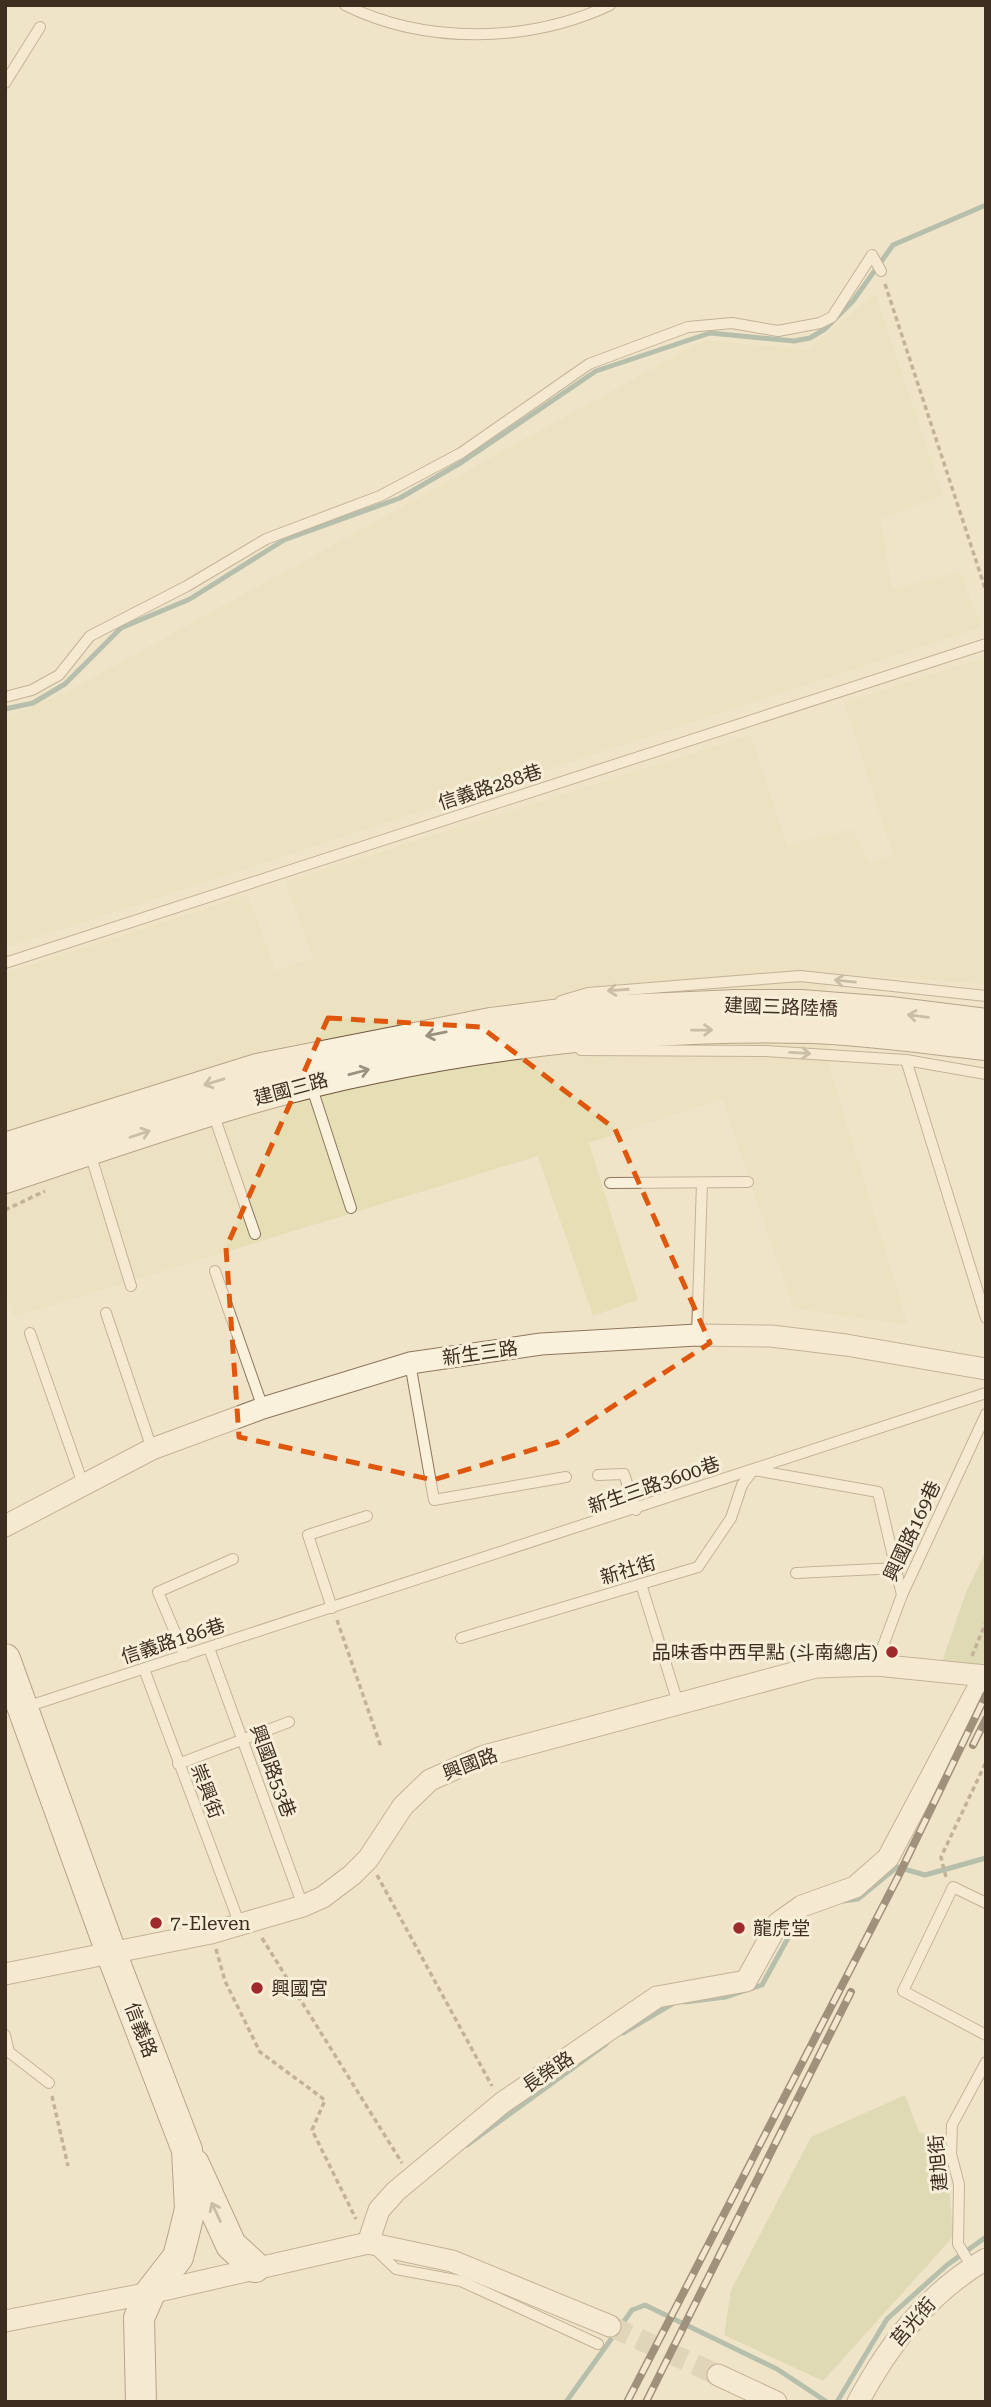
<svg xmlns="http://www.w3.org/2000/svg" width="991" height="2407" font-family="'Roboto Serif','Noto Sans TC',serif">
<rect width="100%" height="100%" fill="#f0e4c8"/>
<g fill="#e6deb5">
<polygon points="875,293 943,495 881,519 892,589 960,572 982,627 5,948 5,718 67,692 704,340 808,350"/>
<polygon points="986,657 986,984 826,973 830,1068 908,1325 793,1308 722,1099 589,1143 638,1300 593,1316 538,1156 14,1317 5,1289 5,973 248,895 276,971 313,958 285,882 751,735 787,845 853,829 870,864 893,855 844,702"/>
</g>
<g fill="#c9cf9b">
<polygon points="986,1551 986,1663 973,1665 942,1662 966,1592"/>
<polygon points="905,2095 919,2132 946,2141 953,2237 823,2381 724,2335 731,2290 811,2137"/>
</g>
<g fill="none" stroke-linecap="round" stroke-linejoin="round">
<g stroke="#6f938a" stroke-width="5">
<polyline points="5,709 33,703 65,684 121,628 190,599 284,540 400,498 462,462 596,371 710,333 794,341 810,338 825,329 853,301 893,245 986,205"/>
<polyline points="843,1901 858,1899 897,1867 925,1875 986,1858"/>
<polyline points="685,2002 726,1997 762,1985 798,1920"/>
<polyline points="623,2033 672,2004"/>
<polyline points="467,2145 606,2044"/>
<polyline points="566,2402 632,2310 645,2305 777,2369 827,2402"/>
<polyline points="837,2402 887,2319 947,2265 986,2237"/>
</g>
<polyline stroke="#ccc0a6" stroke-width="21" stroke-dasharray="21 10" stroke-linecap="butt" points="610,2326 718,2375"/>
<g stroke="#8d765c" stroke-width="12">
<g id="lane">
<path d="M345 5C426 45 529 43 610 5"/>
<polyline points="5,83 40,27"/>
<polyline points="5,697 32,690 59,675 90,636 187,586 266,539 380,496 461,453 589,364 688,327 732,323 778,331 820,323 832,317 872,255 881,271"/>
<polyline points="5,963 986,644"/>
<polyline points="561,1001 588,993 800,976 986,996"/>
<polyline points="581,1050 765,1051 906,1060 986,1074"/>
<polyline points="906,1060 986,1318"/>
<polyline points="311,1085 351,1208"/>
<polyline points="213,1113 255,1234"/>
<polyline points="90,1153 131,1286"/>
<polyline points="610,1183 748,1182"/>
<polyline points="215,1271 263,1408"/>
<polyline points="106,1313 152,1449"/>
<polyline points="30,1333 83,1484"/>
<polyline points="697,1335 702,1183"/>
<polyline points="410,1363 434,1500 566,1477"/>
<polyline points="754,1470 878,1492 902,1595"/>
<polyline points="598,1475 624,1474 636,1510"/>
<polyline points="796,1573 898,1568"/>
<polyline points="641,1584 678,1703"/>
<polyline points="332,1608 308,1535 367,1516"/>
<polyline points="461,1638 698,1567 731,1518 742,1485 753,1470"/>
<polyline points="209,1648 303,1906"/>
<polyline points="185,1656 158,1592 233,1559"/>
<polyline points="876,1665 902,1595 986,1414"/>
<polyline points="144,1669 240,1925"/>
<polyline points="26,1707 986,1393"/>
<polyline points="178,1764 289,1722"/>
<polyline points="986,1903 953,1887 903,1991 986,2035"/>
<polyline points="5,2035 9,2052 49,2083"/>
<polyline points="375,2249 396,2269 461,2281 598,2344"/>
<polyline points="972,2267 958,2244 959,2184 951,2154 952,2125 986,2062"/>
</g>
</g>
<g stroke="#8d765c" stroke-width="23">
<g id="street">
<polyline points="5,1526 152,1449 263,1408 410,1363 541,1344 697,1335 771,1336 846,1345 986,1369"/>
<polyline points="5,1974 211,1933 303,1906 323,1897 352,1875 368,1859 403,1806 430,1780 484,1756 816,1667 876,1665 986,1676"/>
<polyline points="368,2243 379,2210 396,2191 502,2103 657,1997 746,1981 778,1923 802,1906 855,1887 888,1858 984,1677"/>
<polyline points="5,2321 150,2293 368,2243 452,2261 610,2326"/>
<polyline points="718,2375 776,2402"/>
<path d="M858 2402C889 2344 928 2293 986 2259"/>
</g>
</g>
<g stroke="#6f573f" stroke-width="32">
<g id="secondary">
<polyline points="5,1148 257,1069 491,1023 576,1012 736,1005 801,1005 890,1012 986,1024"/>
<path d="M5 1178C127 1138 249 1093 375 1068 518 1038 666 1025 812 1028 870 1030 928 1039 986 1045"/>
<polyline points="5,1659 112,1955 187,2150 190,2209 184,2234 178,2257 150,2293 139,2318 141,2402"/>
<polyline points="194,2164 231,2245 255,2267"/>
</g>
</g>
<g stroke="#8d765c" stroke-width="3.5" stroke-dasharray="5 3.5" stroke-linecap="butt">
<polyline points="885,284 986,591"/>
<polyline points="5,1210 45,1191"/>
<polyline points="337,1620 381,1747"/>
<polyline points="972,1656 986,1622"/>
<polyline points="377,1875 492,2086"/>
<polyline points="946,1877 941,1857 986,1762"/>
<polyline points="262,1938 402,2163"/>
<polyline points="216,1949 225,1981 260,2052 325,2100 312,2130 356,2219"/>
<polyline points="52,2096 68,2166"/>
</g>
<use href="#lane" stroke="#faf1dc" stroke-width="10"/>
<use href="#street" stroke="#faf1dc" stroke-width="21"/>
<use href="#secondary" stroke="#faf1dc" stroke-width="30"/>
<g stroke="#3d2e20" stroke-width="8">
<g id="rail">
<polyline points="973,1745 986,1719"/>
<polyline points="627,2402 897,1879 986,1695"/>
<polyline points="646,2402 851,1992"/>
</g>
</g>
<use href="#rail" stroke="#f7eed8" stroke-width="5" stroke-dasharray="16" stroke-linecap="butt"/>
</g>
<defs><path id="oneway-shaft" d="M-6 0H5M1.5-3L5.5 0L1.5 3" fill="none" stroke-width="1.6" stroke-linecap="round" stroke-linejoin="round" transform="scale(1.75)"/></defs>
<g stroke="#9c907e">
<use href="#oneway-shaft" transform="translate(845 981) rotate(-174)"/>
<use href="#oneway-shaft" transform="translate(618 990) rotate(176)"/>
<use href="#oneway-shaft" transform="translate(918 1016) rotate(-172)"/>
<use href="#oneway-shaft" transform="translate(702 1030) rotate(-1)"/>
<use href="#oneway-shaft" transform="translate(436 1034) rotate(169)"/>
<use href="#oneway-shaft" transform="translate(800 1053) rotate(3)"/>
<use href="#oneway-shaft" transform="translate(359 1072) rotate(-15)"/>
<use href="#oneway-shaft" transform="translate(214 1082) rotate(163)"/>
<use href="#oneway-shaft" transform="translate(140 1134) rotate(-18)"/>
<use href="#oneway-shaft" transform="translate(216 2212) rotate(-115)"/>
</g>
<path d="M0 0H991V2407H0ZM328 1018 481 1027 615 1129 710 1343 558 1442 433 1480 239 1437 226 1248Z" fill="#f0e4c8" fill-opacity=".55" fill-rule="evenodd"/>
<path fill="none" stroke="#df570d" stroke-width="5" stroke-dasharray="14 9" stroke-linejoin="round" d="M328 1018 481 1027 615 1129 710 1343 558 1442 433 1480 239 1437 226 1248Z"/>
<g fill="#9e2a2b" stroke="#f7eed8" stroke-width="2.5">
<circle cx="892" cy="1652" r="7"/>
<circle cx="156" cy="1923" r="7"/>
<circle cx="739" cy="1928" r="7"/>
<circle cx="257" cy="1988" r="7"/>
</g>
<g text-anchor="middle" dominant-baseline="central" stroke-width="6" stroke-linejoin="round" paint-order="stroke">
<g font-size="19" fill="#3d2e20" stroke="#f7eed8">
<text transform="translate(490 787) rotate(-18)">信義路288巷</text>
<text transform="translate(781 1007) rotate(2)">建國三路陸橋</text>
<text transform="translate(291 1089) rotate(-15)">建國三路</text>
<text transform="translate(480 1353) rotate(-8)">新生三路</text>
<text transform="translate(654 1485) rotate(-19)">新生三路3600巷</text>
<text transform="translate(912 1531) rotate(-65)">興國路169巷</text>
<text transform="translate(628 1570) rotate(-17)">新社街</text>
<text transform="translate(173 1641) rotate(-18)">信義路186巷</text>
<text transform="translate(470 1764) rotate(-21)">興國路</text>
<text transform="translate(273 1771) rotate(70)">興國路53巷</text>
<text transform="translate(207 1791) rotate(69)">崇興街</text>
<text transform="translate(141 2030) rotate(69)">信義路</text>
<text transform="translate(548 2072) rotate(-34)">長榮路</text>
<text transform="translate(938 2163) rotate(-95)">建旭街</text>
<text transform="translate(913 2322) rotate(-49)">莒光街</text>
</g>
<g font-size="19" fill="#3d2e20" stroke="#f7eed8" text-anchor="start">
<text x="878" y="1652" text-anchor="end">品味香中西早點 (斗南總店)</text>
<text x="170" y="1923">7-Eleven</text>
<text x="753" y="1928">龍虎堂</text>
<text x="271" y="1988">興國宮</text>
</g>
</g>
<rect width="991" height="2407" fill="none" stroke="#3d2e20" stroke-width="14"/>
</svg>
